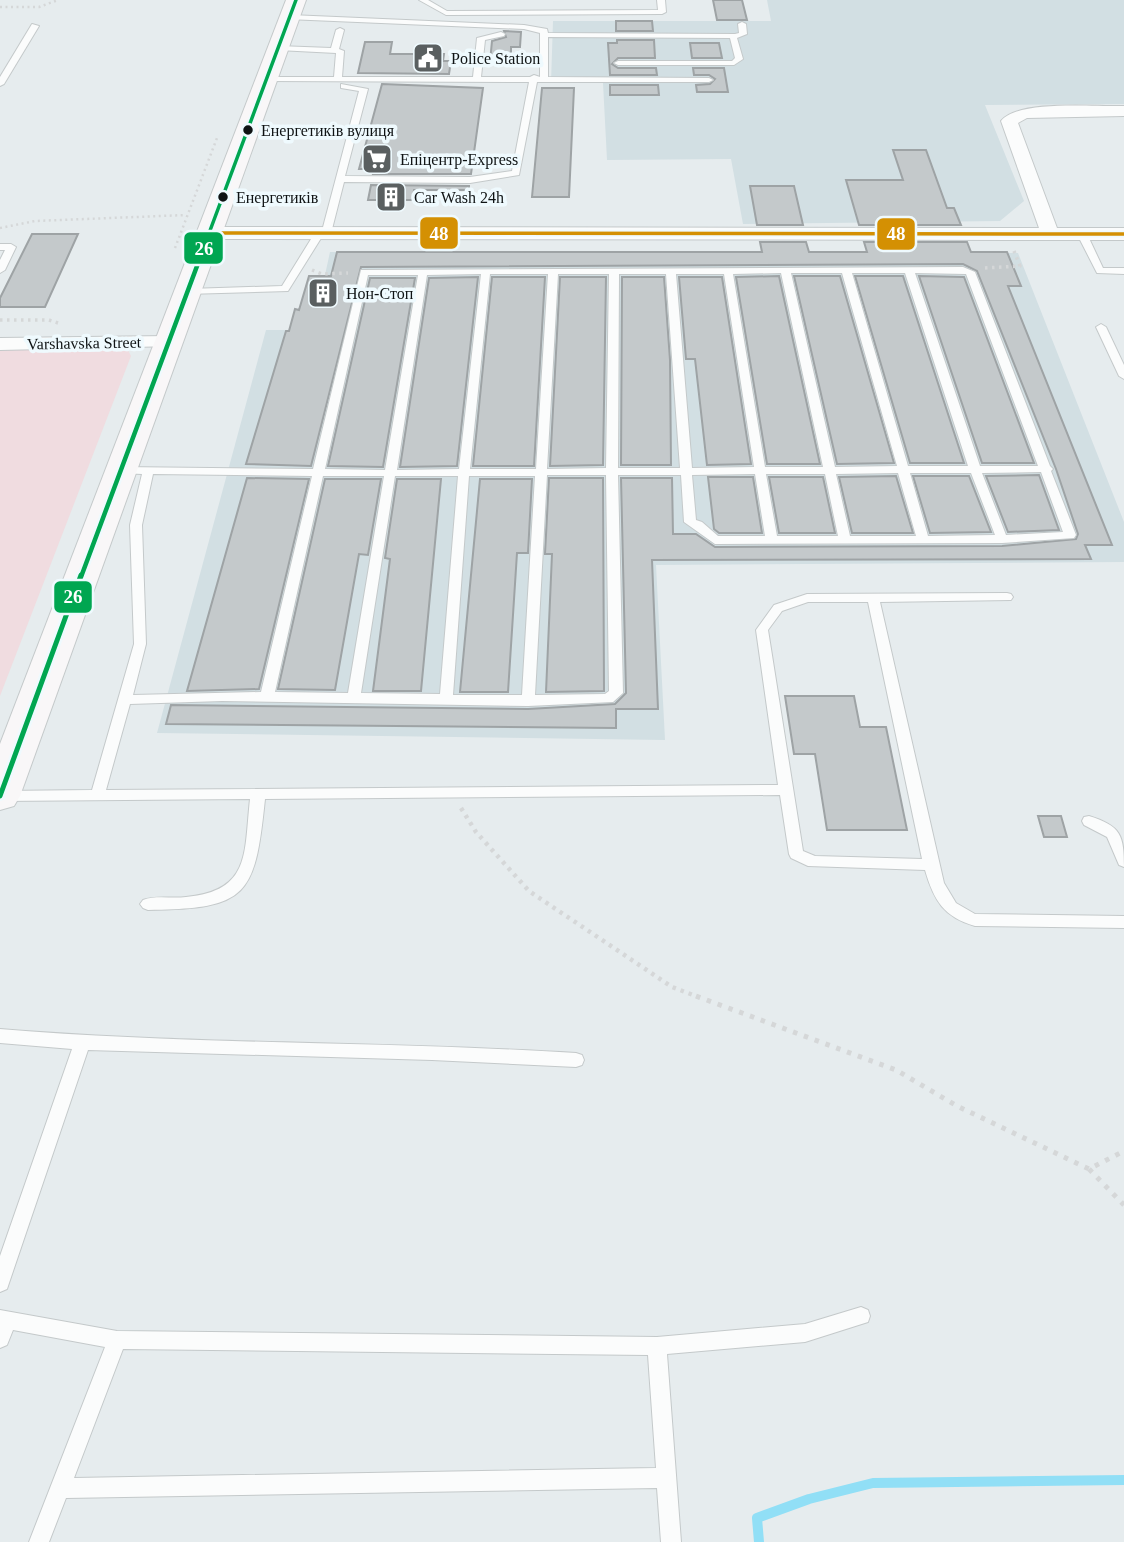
<svg xmlns="http://www.w3.org/2000/svg" width="1124" height="1542" font-family="'Times New Roman',serif">
<rect width="100%" height="100%" fill="#e6ecee"/>
<g fill="#d2dfe3">
<polygon points="767,0 1124,0 1124,104 985,105 1024,201 1000,221 743,224 731,159 607,160 603,83 551,83 553,21 771,21"/>
<polygon points="330,252 1018,253 1124,522 1124,562 656,565 665,740 157,733 266,330 314,330 350,275 325,275"/>
</g>
<polygon fill="#f0dce0" points="117,349 128,350 131,356 0,696 0,350"/>
<g fill="none" stroke-linecap="round" stroke-linejoin="round">
<polyline stroke="#91dff6" stroke-width="10" points="759,1542 757,1518 809,1499 873,1483 1124,1480"/>
</g>
<g fill="#c4c9cb" stroke="#9ea3a5" stroke-width="2">
<polygon points="713,0 742,0 747,20 717,20"/>
<polygon points="616,21 652,21 653,31 616,31"/>
<polygon points="504,31 521,32 520,47 511,47 511,62 490,62 492,41 506,37"/>
<polygon points="617,40 654,40 655,58 618,58 612,64 618,68 656,68 657,75 610,75 608,43 617,43"/>
<polygon points="365,42 392,42 390,54 444,54 443,61 451,61 449,74 358,73"/>
<polygon points="690,43 719,43 722,58 692,58"/>
<polygon points="693,68 724,68 728,92 697,92 696,85 710,84 715,79 709,75 694,75"/>
<polygon points="382,84 483,88 471,174 373,174 374,169 359,169"/>
<polygon points="610,85 658,85 659,95 610,95"/>
<polygon points="542,88 574,88 569,197 532,197"/>
<polygon points="893,150 926,150 947,208 954,208 961,225 859,225 846,180 903,180"/>
<polygon points="371,185 469,186 469,190 414,190 413,200 368,200"/>
<polygon points="750,186 794,186 803,225 757,225"/>
<polygon points="32,234 78,234 45,307 0,307 0,298"/>
<polygon points="760,242 806,242 809,252 867,252 864,242 967,242 971,252 1007,252 1021,286 1008,286 1112,545 1085,545 1091,559 652,560 658,709 616,709 616,728 166,724 171,705 528,709 615,704 626,693 621,478 672,478 673,534 696,534 715,547 1002,546 1076,539 1078,534 1056,469 977,271 963,264 361,267 311,466 246,464 286,331 289,331 295,309 299,310 309,276 331,276 337,252 762,252"/>
<polygon points="779,276 820,464 767,464 736,277"/>
<polygon points="794,276 840,276 894,463 837,464"/>
<polygon points="855,276 903,276 964,463 910,463"/>
<polygon points="919,276 964,277 1034,463 982,463"/>
<polygon points="478,277 457,466 400,467 429,278"/>
<polygon points="492,277 545,277 534,466 473,466"/>
<polygon points="560,277 606,277 603,465 550,466"/>
<polygon points="622,277 664,277 670,360 671,465 621,465"/>
<polygon points="679,277 722,277 751,464 707,465 695,359 686,359"/>
<polygon points="370,278 415,278 383,467 328,466"/>
<polygon points="1039,475 1059,530 1008,532 986,476"/>
<polygon points="896,476 913,533 852,533 839,477"/>
<polygon points="913,476 969,476 991,532 930,533"/>
<polygon points="708,477 753,477 762,533 719,533 714,529"/>
<polygon points="769,477 823,477 835,533 779,533"/>
<polygon points="247,478 309,479 259,689 187,691"/>
<polygon points="549,478 603,478 604,691 546,692 552,554 545,554"/>
<polygon points="325,479 381,479 368,555 359,554 335,690 278,689"/>
<polygon points="397,479 441,479 421,691 373,691 390,559 385,558"/>
<polygon points="480,479 532,479 528,553 517,553 508,692 460,692"/>
<polygon points="785,696 854,696 860,727 886,727 907,830 827,830 815,754 794,754"/>
<polygon points="1038,816 1061,816 1067,837 1044,837"/>
</g>
<g fill="none" stroke-linecap="round" stroke-linejoin="round">
<g stroke="#c4c9ca" stroke-width="2">
<g id="service">
<polygon points="419,0 428,0 447,11 658,10 657,0 665,0 666,12 662,14 446,15"/>
<polygon points="290,15 524,25 547,29 548,33 735,34 739,33 738,24 742,22 746,24 747,34 737,38 743,59 734,65 618,65 614,63 618,61 732,61 735,58 730,38 548,37 548,77 709,78 713,80 709,82 537,82 519,175 470,183 344,182 331,233 323,235 288,291 186,294 184,292 189,289 282,286 316,231 322,231 359,91 341,88 341,84 368,89 345,176 470,177 512,171 529,82 267,81 263,79 267,77 334,77 336,53 278,50 274,48 278,46 331,48 336,30 340,28 344,30 339,49 344,51 342,77 473,77 477,38 501,32 505,34 504,36 485,40 481,77 530,77 534,75 540,77 540,33 524,29 287,19 286,17"/>
<polygon points="32,24 39,26 4,84 0,86 0,77"/>
<polygon points="1082,231 1087,234 1103,268 1124,268 1124,274 1097,273 1077,234"/>
<polygon points="0,244 11,244 16,247 5,270 0,273 0,260 5,250 0,250"/>
<path d="M963 267 975 272 1050 466 1053 469 1051 471 1076 535 1074 538 1002 543 715 544 684 522 681 475H618L623 693 613 702 528 706 222 701 130 704 106 790 778 785 756 630 774 605 807 594 1007 593 1011 594 1013 597 1011 600 880 602 944 883 956 903 975 914 1124 916V928L975 926C944 917 934 901 925 870L808 866 791 858 789 854 780 795 265 799C255 896 248 909 148 910L143 908 140 904 143 900C156 895 172 899 186 897 251 891 244 853 250 799L0 801 1 791 92 790 134 644 130 525 142 474 120 473 114 470 120 467 313 469 361 270ZM781 273 823 467H765L733 274ZM791 273H842L897 466 835 467ZM852 273H905L968 466H908ZM915 273 966 274 1038 466H980ZM481 274 459 469 397 470 427 275ZM490 274H548L536 469H470ZM558 274H609L606 468 547 469ZM619 274H666L680 468H618ZM676 274H724L754 467 692 468ZM368 275H418L385 470 325 469ZM1041 472 1063 532 1006 535 982 473ZM898 473 916 536H850L836 474ZM910 473H971L995 535 928 536ZM153 474 312 476 261 692 133 695 146 644 142 525ZM755 474 765 536H718L702 522 696 520 692 475ZM766 474H825L838 536H777ZM547 475H606L609 691 605 694 535 695ZM323 476H384L348 693 275 692ZM395 476H458L440 694 361 693ZM469 476H535L522 695H453ZM808 602H868L922 859 815 856 803 851 768 630 782 611Z"/>
<polygon points="1101,324 1106,327 1124,365 1124,379 1119,376 1096,327"/>
<path d="M1089 816C1121 826 1124 835 1124 867L1119 865 1107 837 1084 825 1082 821 1084 817Z"/>
<path d="M0 1029C192 1045 384 1041 576 1053L582 1055 584 1060 582 1065 576 1067 432 1060 88 1050 9 1283 7 1289 0 1292V1256L72 1049 0 1043Z"/>
<path d="M861 1307 868 1310 870 1316 868 1322 805 1342 667 1354 681 1542H661L657 1488 66 1498 49 1542H29L105 1347 13 1330 7 1345 0 1348V1310L117 1331 657 1337 805 1324ZM123 1349 648 1355 656 1468 74 1478Z"/>
</g>
</g>
<g stroke="#c4c9ca" stroke-width="2">
<g id="minor">
<path d="M1124 106V116L1027 118 1018 123 1057 228H1124V240L211 239 202 233 211 227 1039 228 1001 121C1019 99 1095 107 1124 106Z"/>
<polygon points="169,336 176,338 179,342 176,346 0,350 0,338"/>
</g>
</g>
<g stroke="#c4c9ca" stroke-width="2">
<polygon id="secondary" points="286,0 306,0 20,796 14,806 0,810 0,744"/>
</g>
<g stroke="#d5d7d8" stroke-width="2.5" stroke-dasharray="2 3.5" stroke-linecap="butt">
<polyline points="0,7 39,7 58,0"/>
<polyline points="0,228 35,221 186,215"/>
<polyline points="175,248 217,138"/>
</g>
<g stroke="#d5d7d8" stroke-width="3.5" stroke-dasharray="2.5 4.5" stroke-linecap="butt">
<polyline points="985,268 1020,266 1014,251"/>
<polyline points="312,270 322,274 348,273"/>
<polyline points="0,320 49,320 61,324"/>
</g>
<polyline stroke="#d5d7d8" stroke-width="4.5" stroke-dasharray="3.5 5" stroke-linecap="butt" points="461,808 476,832 529,891 672,987 701,998"/>
<g stroke="#d5d7d8" stroke-width="5" stroke-dasharray="4.5 7" stroke-linecap="butt">
<polyline points="696,996 896,1070 957,1106 1089,1169 1124,1151"/>
<polyline points="1089,1169 1124,1205"/>
</g>
<use href="#service" fill="#fbfcfc" fill-rule="evenodd"/>
<use href="#minor" fill="#fbfcfc" fill-rule="evenodd"/>
<use href="#secondary" fill="#f9f7f8" fill-rule="evenodd"/>
<g stroke="#effafe" stroke-width="7">
<polyline id="bus-1" points="211,233 1124,234"/>
</g>
<g stroke="#effafe" stroke-width="7">
<polyline id="bus-2-far2" points="202,252 296,0"/>
</g>
<g stroke="#effafe" stroke-width="9">
<polyline id="bus-2-far1" points="81,577 203,250"/>
</g>
<g stroke="#effafe" stroke-width="10">
<polyline id="bus-2" points="0,796 81,575"/>
</g>
<use href="#bus-1" stroke="#d49003" stroke-width="3.5"/>
<use href="#bus-2-far2" stroke="#00a651" stroke-width="3.5"/>
<use href="#bus-2-far1" stroke="#00a651" stroke-width="4.5"/>
<use href="#bus-2" stroke="#00a651" stroke-width="5"/>
</g>
<defs>
<g id="civic-square" transform="scale(1.575)"><rect x="-9" y="-9" width="18" height="18" rx="4" fill="#5a5f60" stroke="#effafe"/><path d="M-.6-6.5H3V-4.5H.6V-3L4-1V1h2V6H-6V1h2V-1L-.6-3ZM-1.2 2.5V6h2.4V2.5Z" fill="#fff"/></g>
<g id="supermarket-square" transform="scale(1.575)"><rect x="-9" y="-9" width="18" height="18" rx="4" fill="#5a5f60" stroke="#effafe"/><path d="M-6-5.5h2.5l.6 2H6L4.5 2H-2.5L-4.4-4H-6ZM-1.5 3.2a1.3 1.3 0 1 0 .1 0ZM3 3.2a1.3 1.3 0 1 0 .1 0Z" fill="#fff"/></g>
<g id="building-square" transform="scale(1.575)"><rect x="-9" y="-9" width="18" height="18" rx="4" fill="#5a5f60" stroke="#effafe"/><path d="M-4-6H4V6H1V3H-1V6H-4ZM-2.5-4.3h1.7v1.8h-1.7ZM.8-4.3h1.7v1.8H.8ZM-2.5-1h1.7V.8h-1.7ZM.8-1h1.7V.8H.8Z" fill="#fff"/></g>
</defs>
<g fill-rule="evenodd">
<use href="#civic-square" x="428" y="58"/>
<use href="#supermarket-square" x="377" y="159"/>
<use href="#building-square" x="391" y="197"/>
<use href="#building-square" x="323" y="293"/>
</g>
<g fill="#0f1314" stroke="#effafe" stroke-width="2.5">
<circle cx="248" cy="130" r="6"/>
<circle cx="223" cy="197" r="6"/>
</g>
<g text-anchor="middle" dominant-baseline="central" stroke-width="7" stroke-linejoin="round" paint-order="stroke">
<g font-size="16" fill="#0f1314" stroke="#effafe" text-anchor="start">
<text x="451" y="58">Police Station</text>
<text x="400" y="159">Епіцентр-Express</text>
<text x="414" y="197">Car Wash 24h</text>
<text x="346" y="293">Нон-Стоп</text>
</g>
<g font-size="16" fill="#0f1314" stroke="#effafe" text-anchor="start">
<text x="261" y="130">Енергетиків вулиця</text>
<text x="236" y="197">Енергетиків</text>
</g>
<g font-size="16" fill="#0f1314" stroke="#effafe">
<text transform="translate(84 343) rotate(-1)">Varshavska Street</text>
</g>
</g>
<g stroke="#effafe" stroke-width="2.5">
<rect x="419" y="216" width="40" height="34" rx="7" fill="#d49003"/>
<rect x="876" y="217" width="40" height="34" rx="7" fill="#d49003"/>
<rect x="183" y="231" width="41" height="34" rx="7" fill="#00a651"/>
<rect x="53" y="580" width="40" height="34" rx="7" fill="#00a651"/>
</g>
<g font-size="19" text-anchor="middle" font-weight="bold" fill="#fff">
<text x="439" y="240">48</text>
<text x="896" y="240">48</text>
<text x="204" y="255">26</text>
<text x="73" y="603">26</text>
</g>
</svg>
